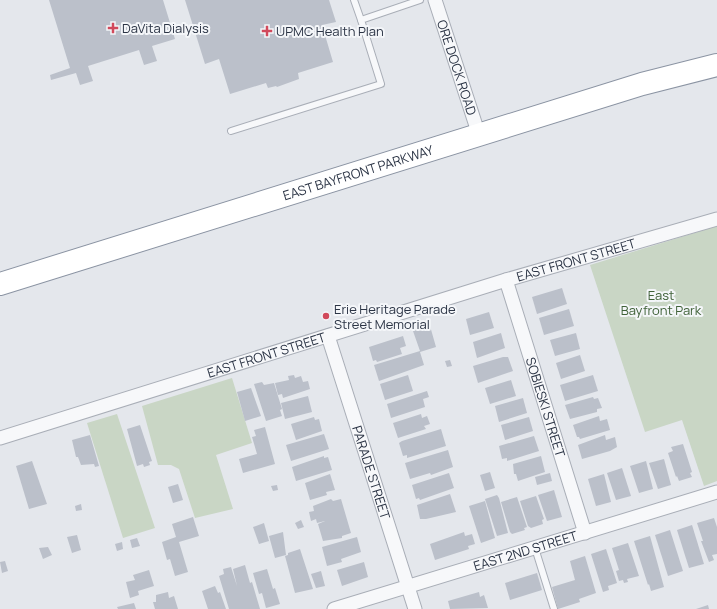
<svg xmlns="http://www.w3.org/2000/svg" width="717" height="609" font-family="Manrope,sans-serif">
<rect width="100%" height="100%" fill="#e4e7ec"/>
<g fill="#c9d6c5">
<polygon points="717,226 717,481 704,486 682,420 645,432 590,265"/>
<polygon points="232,378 252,443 216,455 233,509 195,518 179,469 171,465 158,465 142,406"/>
<polygon points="117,414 155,528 123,538 87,423"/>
</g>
<g fill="#bbc0ca">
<polygon points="49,0 163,0 175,39 152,46 157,61 144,65 139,50 88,66 93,81 80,85 76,73 51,80 50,75 70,68"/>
<polygon points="185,0 329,0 336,22 322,25 333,62 298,73 299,79 277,87 276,86 268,88 266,83 230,94 219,59 205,64"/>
<polygon points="562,288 567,304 537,314 532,297"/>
<polygon points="569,309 574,326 544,335 539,318"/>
<polygon points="489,312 494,328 470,335 466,319"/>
<polygon points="430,326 436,347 420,352 424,365 379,381 374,365 420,351 413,331"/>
<polygon points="501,333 505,348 477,358 473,342"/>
<polygon points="576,333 580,349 555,356 550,340"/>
<polygon points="403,336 406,346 400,348 402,354 377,362 376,360 373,361 369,347"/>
<polygon points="580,355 585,371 561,379 556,363"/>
<polygon points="503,357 508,357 513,371 478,383 473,366"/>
<polygon points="450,360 452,366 447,367 445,361"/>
<polygon points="294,375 295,378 301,376 303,382 308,381 310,389 283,398 282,394 278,395 275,383 289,380 288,376"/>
<polygon points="408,375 413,391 385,400 380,384"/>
<polygon points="593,375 598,391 565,401 560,385"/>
<polygon points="511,380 516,396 490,404 485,388"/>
<polygon points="262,382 264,385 274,383 282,409 280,410 282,416 266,421 254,384"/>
<polygon points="251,388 261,416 245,421 237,392"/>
<polygon points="427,391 429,397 423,399 425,407 391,418 387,404"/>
<polygon points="308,396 312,412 285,419 281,403"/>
<polygon points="593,397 594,399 598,398 602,408 597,409 597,412 570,419 565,405"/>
<polygon points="523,398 527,413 499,422 495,406"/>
<polygon points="421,414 422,418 427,416 430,424 424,426 426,429 398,438 393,423"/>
<polygon points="599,416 600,421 607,419 610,430 580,439 579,437 577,437 573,425"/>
<polygon points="314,417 315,420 319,419 322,431 296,440 291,424"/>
<polygon points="529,417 533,431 505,440 501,425"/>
<polygon points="140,425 152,461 149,462 150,465 144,467 143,464 137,466 127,429"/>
<polygon points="265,427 275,464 243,473 239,459 257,454 252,437 256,436 254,430"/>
<polygon points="441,429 446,446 407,458 407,455 403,456 399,443 402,441"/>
<polygon points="324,434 329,449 291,461 286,445"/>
<polygon points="90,435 99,466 95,467 94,464 81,465 78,457 76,457 72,440"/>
<polygon points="605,435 606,440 615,437 617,447 610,451 582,459 578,445"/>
<polygon points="534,436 539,451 507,461 507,458 502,459 499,446"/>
<polygon points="683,444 692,472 690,473 692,477 679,481 677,476 676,477 668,453 673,451 671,447"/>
<polygon points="448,450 453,467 431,475 430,473 410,479 405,463"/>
<polygon points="324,456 324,458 328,457 332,470 296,481 292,467"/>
<polygon points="541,456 545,472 518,481 516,474 514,474 513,464"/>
<polygon points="664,459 671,485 658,489 649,463"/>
<polygon points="32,461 47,504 29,509 16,466"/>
<polygon points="646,461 653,489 639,493 630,466"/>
<polygon points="622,468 631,496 616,500 607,473"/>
<polygon points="490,472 495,488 485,491 480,475"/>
<polygon points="449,473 454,488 420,500 419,498 416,499 412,485"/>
<polygon points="550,473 552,481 537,485 535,477"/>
<polygon points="330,474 335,490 326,492 327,495 310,500 305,483"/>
<polygon points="604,474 611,502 596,506 588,479"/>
<polygon points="178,484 183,500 173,503 168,487"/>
<polygon points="277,485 278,490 273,491 271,486"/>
<polygon points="554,490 562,517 547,521 538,495"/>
<polygon points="450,494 456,512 426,519 420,519 417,505"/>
<polygon points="497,495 499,498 508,533 497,536 485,499"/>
<polygon points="536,496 544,519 542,520 543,524 531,528 528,526 520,501"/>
<polygon points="517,497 527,527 524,528 525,530 512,534 510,532 501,502"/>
<polygon points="331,499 333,501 341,499 351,533 342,536 342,538 323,541 318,524 325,521 317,523 316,519 311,521 309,512 314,511 313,506"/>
<polygon points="485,501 495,538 481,543 469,506"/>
<polygon points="81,504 82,510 76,511 75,506"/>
<polygon points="193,517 199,536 179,542 188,572 175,576 170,559 167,560 162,542 176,537 172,524"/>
<polygon points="714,518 717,527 717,554 712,555 714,560 709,562 701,541 703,541 697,523"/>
<polygon points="301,520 304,527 298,529 295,523"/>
<polygon points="264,523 269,541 259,544 253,527"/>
<polygon points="692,525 704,564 689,568 677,530"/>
<polygon points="670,530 683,571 668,576 655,535"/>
<polygon points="283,532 286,555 275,558 269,536"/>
<polygon points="464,532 465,536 472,534 475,544 468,546 469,549 435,560 430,544"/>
<polygon points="77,535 81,550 72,553 67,537"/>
<polygon points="650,536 664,587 651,591 649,584 648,585 634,541"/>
<polygon points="357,537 361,552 341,559 342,562 327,566 322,547"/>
<polygon points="137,538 140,546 132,548 130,540"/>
<polygon points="122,542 123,549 117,551 115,544"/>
<polygon points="628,543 639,576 627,579 628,582 624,583 623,580 619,581 616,571 619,570 612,548"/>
<polygon points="48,547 52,555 43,559 39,548"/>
<polygon points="300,549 313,589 295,593 285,556 288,555 288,553"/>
<polygon points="606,549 617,583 608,586 609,590 603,592 591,554"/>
<polygon points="585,556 596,593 579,599 580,602 558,609 552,587 575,580 570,561"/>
<polygon points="5,561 8,571 2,573 0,562"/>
<polygon points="364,562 368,577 342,586 337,570"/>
<polygon points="245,565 250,583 252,582 260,609 229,609 219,576 224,574 223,569 231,567 237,586 233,569"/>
<polygon points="267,569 273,589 275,588 280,604 266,608 262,593 259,594 253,573"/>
<polygon points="149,570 154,586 138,591 139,595 130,598 126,582 135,580 133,575"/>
<polygon points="321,571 325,586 316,588 311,574"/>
<polygon points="537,573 542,590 510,600 505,583"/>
<polygon points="215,586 218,593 220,592 226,609 208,609 202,591"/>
<polygon points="168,592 169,598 174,596 178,609 155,609 153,602 156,602 156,595"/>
<polygon points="479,592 480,597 484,595 488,608 450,609 448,601"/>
<polygon points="134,603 136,609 118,609 117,607"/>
<polygon points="708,605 709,609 696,609"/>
</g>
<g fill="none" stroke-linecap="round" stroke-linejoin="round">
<g stroke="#a9aeb7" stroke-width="8">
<g id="lane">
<polyline points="354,0 361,20"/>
<polyline points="231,131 381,84 361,20 420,0"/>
<polyline points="535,548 554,609"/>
</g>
</g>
<g stroke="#a9aeb7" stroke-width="15">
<g id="street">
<path id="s1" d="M435 0 479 135"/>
<path id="s2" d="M506 280 585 533"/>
<path id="s3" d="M328 336 415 609"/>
<path id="s4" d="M0 438 506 280 717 219"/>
<path id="s5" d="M334 609 717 492"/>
</g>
</g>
<g stroke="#8b94a3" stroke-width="24">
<g id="highway">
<path id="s6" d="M0 284 642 84 717 65"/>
</g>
</g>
<use href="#lane" stroke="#f7f8fa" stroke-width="6"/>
<use href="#street" stroke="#f7f8fa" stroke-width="13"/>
<use href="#highway" stroke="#fff" stroke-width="22"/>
</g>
<g fill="#d1495b" stroke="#f4f6f9" stroke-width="1.5">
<path d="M111 22h4v4h4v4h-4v4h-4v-4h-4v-4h4z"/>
<path d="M265 25h4v4h4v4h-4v4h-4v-4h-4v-4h4z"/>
<circle cx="326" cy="316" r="4"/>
</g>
<g text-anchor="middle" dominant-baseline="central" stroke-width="4" stroke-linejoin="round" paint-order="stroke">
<g font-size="13" fill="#2b3445" stroke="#f4f6f9" text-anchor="start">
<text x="122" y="28">DaVita Dialysis</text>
<text x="276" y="31">UPMC Health Plan</text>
<text x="334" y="309">Erie Heritage Parade<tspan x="334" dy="15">Street Memorial</tspan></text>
</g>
<g font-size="13" fill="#2b3445" stroke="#f4f6f9">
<text stroke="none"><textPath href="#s1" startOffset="71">ORE DOCK ROAD</textPath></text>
<text stroke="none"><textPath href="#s6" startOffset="375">EAST BAYFRONT PARKWAY</textPath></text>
<text stroke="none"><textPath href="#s4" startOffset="603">EAST FRONT STREET</textPath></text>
<text stroke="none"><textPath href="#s4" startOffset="279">EAST FRONT STREET</textPath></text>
<text stroke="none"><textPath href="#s2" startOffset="133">SOBIESKI STREET</textPath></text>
<text stroke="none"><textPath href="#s3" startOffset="143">PARADE STREET</textPath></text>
<text stroke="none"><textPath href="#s5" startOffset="200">EAST 2ND STREET</textPath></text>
</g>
<g font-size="13" fill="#3f6138" stroke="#f4f6f9">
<text x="661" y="295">East<tspan x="661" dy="15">Bayfront Park</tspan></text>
</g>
</g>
</svg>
